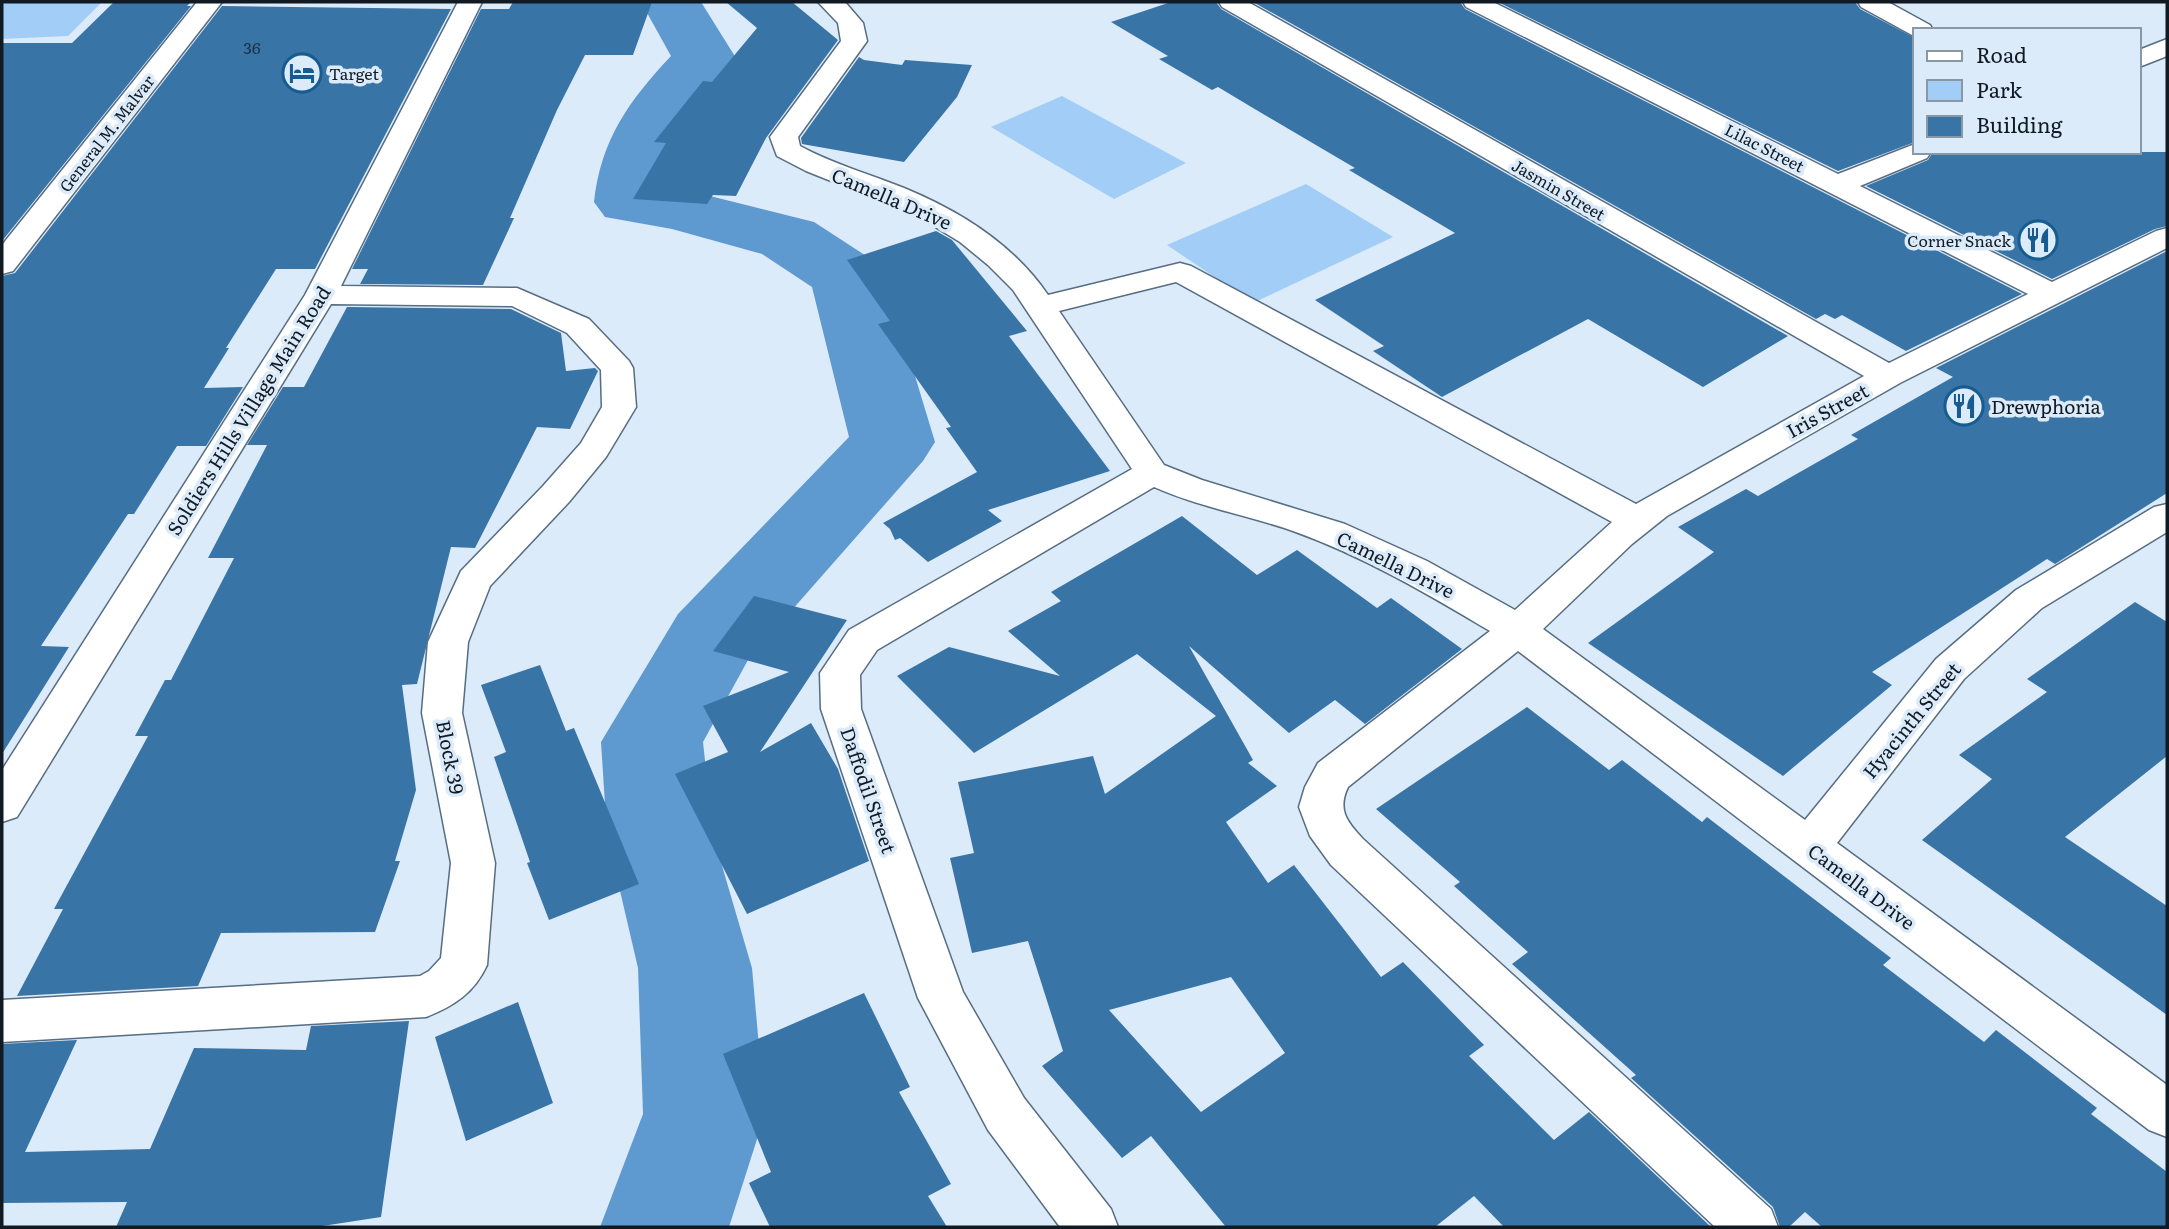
<svg xmlns="http://www.w3.org/2000/svg" width="2169" height="1229" font-family="Literata,serif">
<rect width="100%" height="100%" fill="#dbebfa"/>
<g fill="#a1cdf7">
<polygon points="2,2 102,2 68,36 2,39"/>
<polygon points="1062,96 1186,163 1114,199 991,127"/>
<polygon points="1306,184 1393,237 1253,303 1167,245"/>
</g>
<g fill="none" stroke-linecap="round" stroke-linejoin="round">
<path fill="#5e9acf" fill-rule="evenodd" d="M641 2H701L736 58C705 102 669 127 666 185L814 222 874 261 885 277 935 442 923 461 748 660 703 742 713 835 752 968 765 1114 729 1227H600L643 1114 638 968 607 835 601 742 678 614 849 437 812 287 762 254 672 229 605 217 594 202C601 139 629 101 671 56Z"/>
</g>
<g fill="#3974a7" fill-rule="evenodd">
<polygon points="114,2 191,2 187,6 191,6 2,241 2,43 72,43"/>
<polygon points="513,2 652,2 633,55 585,55 557,110 510,218 514,218 483,285 360,284 368,269 352,269 481,9 509,9"/>
<polygon points="726,2 792,2 838,40 766,138 736,196 713,195 707,204 633,199 666,143 654,142 703,81 712,82 757,28"/>
<polygon points="1171,2 1216,2 1221,9 1788,336 1703,387 1588,319 1442,397 1373,351 1384,346 1315,300 1455,233 1349,170 1355,168 1253,108 1218,87 1212,90 1159,59 1168,56 1111,22"/>
<polygon points="1253,2 1460,2 1465,9 2022,294 1906,351 1842,315 1835,319 1825,314 1816,319"/>
<polygon points="1498,2 1855,2 1860,9 1915,38 1915,142 1838,171"/>
<polygon points="222,6 451,9 315,269 276,269 226,348 229,348 204,388 243,387 206,446 177,446 134,514 128,514 41,646 69,647 2,754 2,276 15,273"/>
<polygon points="859,57 864,60 902,65 905,60 972,65 957,97 904,162 802,144 801,138"/>
<polygon points="1933,152 2167,152 2167,226 2155,229 2052,279 1866,186 1928,160"/>
<polygon points="936,231 952,240 1027,331 1009,336 1110,471 988,510 1002,521 928,562 900,538 895,540 890,529 883,523 977,472 946,428 951,427 878,324 890,321 847,260"/>
<polygon points="2167,251 2167,493 2055,564 2047,559 1872,672 1892,685 1783,776 1588,643 1714,552 1678,527 1746,489 1758,496 1858,439 1851,435 1953,377 1936,368"/>
<polygon points="347,307 511,309 561,333 566,371 595,368 598,371 570,429 537,427 475,548 451,547 417,684 402,685 416,790 395,861 400,861 375,932 221,933 198,986 17,996 63,909 54,909 148,736 135,736 165,680 171,680 234,558 208,558 267,445 247,445 283,387 304,387"/>
<path d="M1182 516 1257 575 1297 550 1377 608 1391 598 1462 649 1365 724 1335 700 1289 733 1189 646 1253 760 1248 763 1277 786 1226 822 1268 883 1294 865 1381 977 1403 962 1484 1045 1469 1056 1554 1140 1589 1112 1711 1227H1504L1474 1196 1435 1227H1226L1151 1136 1122 1158 1042 1066 1063 1051 1028 941 972 953 950 858 974 853 958 782 1093 756 1105 794 1216 716 1137 654 974 753 897 676 949 647 1060 676 1008 631 1061 601 1051 592ZM1231 977 1285 1053 1201 1112 1109 1010Z"/>
<polygon points="754,596 847,620 760,752 811,723 838,769 869,861 747,914 675,774 728,752 703,706 789,672 713,651"/>
<polygon points="2135,602 2167,622 2167,756 2065,837 2167,906 2167,1015 1922,840 1992,779 1959,755 2047,692 2027,679"/>
<polygon points="540,665 566,731 574,728 639,884 549,920 527,863 530,862 494,757 506,752 481,685"/>
<polygon points="1527,707 1609,770 1622,760 1702,822 1707,817 1891,958 1883,965 1984,1042 1996,1030 2097,1108 2091,1114 2167,1172 2167,1227 1822,1227 1805,1212 1789,1227 1780,1227 1773,1207 1631,1078 1636,1075 1512,964 1528,952 1454,886 1460,882 1376,809"/>
<polygon points="864,993 910,1087 899,1092 951,1184 928,1196 947,1227 770,1227 749,1183 771,1172 723,1054"/>
<polygon points="518,1002 553,1103 466,1141 435,1037"/>
<polygon points="409,1021 381,1217 316,1227 116,1227 127,1202 2,1203 2,1044 77,1040 25,1152 150,1149 194,1048 306,1050 311,1026"/>
</g>
<g fill="none" stroke-linecap="round" stroke-linejoin="round">
<g stroke="#566d82" stroke-width="3">
<g id="minor">
<polygon points="197,2 222,2 13,271 2,274 2,245"/>
<path d="M458 2H482L341 286 517 288 589 319 629 361 633 368 636 407 606 457 569 502 490 586 468 642 462 713 495 863 487 965C474 993 454 1006 426 1017L2 1042V1000L420 976 429 971 441 958 451 863 422 713 428 642 461 571 543 486 581 443 602 407 601 370 567 333 512 306 331 304 17 817 2 822V770L305 295Z"/>
<path d="M818 2H845L863 23 867 41 798 137 800 146C833 164 869 174 904 188 960 211 1014 245 1048 295L1180 263 1191 266 1636 504 1864 376 1222 7 1219 2H1248L1889 363 2028 294 1466 7 1463 2H1493L1838 174 1915 144V152H1931L1927 158 1860 186 2052 282 2156 231 2167 228V248L1900 383 1667 516 1632 544 1543 629 1805 820 1936 659 2016 590 2154 507 2167 504V532L2042 608 1964 679 1837 843 2167 1085V1137L2149 1130 1518 651 1348 787C1337 810 1347 822 1363 839L1771 1209 1778 1227H1715L1331 865 1310 836 1299 807 1305 787 1318 763 1490 631C1426 593 1363 556 1293 531 1247 515 1199 507 1154 487L877 650 860 675 861 709 963 992 1024 1098 1111 1209 1118 1227H1060L988 1130 918 998 821 709 820 673 849 630 1132 469 1013 290 988 265 960 242 914 214 806 171 777 156 770 137 841 41 838 23ZM1176 282 1612 522 1515 610 1427 561 1345 524 1202 480 1164 465 1059 311Z"/>
<polygon points="1858,2 1888,2 1930,25 1933,30 1915,30 1915,36 1912,35 1861,7"/>
<polygon points="2167,39 2167,56 2139,67 2139,50"/>
</g>
</g>
<use href="#minor" fill="#fff" fill-rule="evenodd"/>
</g>
<defs>
<g id="hotel-ring" transform="scale(2.0125)"><circle r="9.5" fill="#dbebfa" stroke="#175c90" stroke-width="1.5"/><path d="M-6-4.5h1.5V1H6V5H4.5V3h-9V5H-6ZM-4 0a1.8 1.8 0 1 1 3.6 0ZM.5 0V-2.5h3Q6-2.5 6 0Z" fill="#175c90"/></g>
<g id="restaurant-ring" transform="scale(2.0125)"><circle r="9.5" fill="#dbebfa" stroke="#175c90" stroke-width="1.5"/><path d="M-5-6h1v4h1v-4h1v4h1v-4h1v5L-1.5 .5V6h-2V.5L-5-1ZM5-6V6H3V1.5H1.5Q1.5-4 5-6Z" fill="#175c90"/></g>
</defs>
<g fill-rule="evenodd">
<use href="#hotel-ring" x="302" y="73"/>
<use href="#restaurant-ring" x="2038" y="240"/>
<use href="#restaurant-ring" x="1964" y="406"/>
</g>
<g text-anchor="middle" dominant-baseline="central" stroke-width="7" stroke-linejoin="round" paint-order="stroke">
<g font-size="16" fill="#1b3044">
<text x="252" y="47">36</text>
</g>
<g font-size="16" fill="#111a23" stroke="#dbebfa" text-anchor="start">
<text x="329" y="73">Target</text>
<text x="2011" y="240" text-anchor="end">Corner Snack</text>
</g>
<g font-size="16" fill="#111a23" stroke="#dbebfa">
<text transform="translate(106 133) rotate(-52)">General M. Malvar</text>
<text transform="translate(1765 147) rotate(27)">Lilac Street</text>
<text transform="translate(1559 189) rotate(30)">Jasmin Street</text>
</g>
<g font-size="19" fill="#111a23" stroke="#dbebfa">
<text transform="translate(892 198) rotate(23)">Camella Drive</text>
<text transform="translate(248 410) rotate(-58)">Soldiers Hills Village Main Road</text>
<text transform="translate(1827 410) rotate(-29)">Iris Street</text>
<text transform="translate(1396 564) rotate(26)">Camella Drive</text>
<text transform="translate(1911 720) rotate(-51)">Hyacinth Street</text>
<text transform="translate(451 757) rotate(79)">Block 39</text>
<text transform="translate(869 790) rotate(71)">Daffodil Street</text>
<text transform="translate(1862 886) rotate(37)">Camella Drive</text>
</g>
<g font-size="19" fill="#111a23" stroke="#dbebfa" text-anchor="start">
<text x="1991" y="406">Drewphoria</text>
</g>
</g>
<rect width="2169" height="1229" fill="none" stroke="#111a23" stroke-width="7"/>
<rect x="1913" y="28" width="228" height="126" fill="#dbebfa" stroke="#8a97a4" stroke-width="2"/>
<rect x="1927" y="51" width="35" height="10" fill="#ffffff" stroke="#8a97a4" stroke-width="2"/>
<text x="1976" y="63" font-size="21" fill="#111a23">Road</text>
<rect x="1927" y="80" width="35" height="21" fill="#a1cdf7" stroke="#8a97a4" stroke-width="2"/>
<text x="1976" y="98" font-size="21" fill="#111a23">Park</text>
<rect x="1927" y="116" width="35" height="21" fill="#3974a7" stroke="#8a97a4" stroke-width="2"/>
<text x="1976" y="133" font-size="21" fill="#111a23">Building</text>
</svg>
